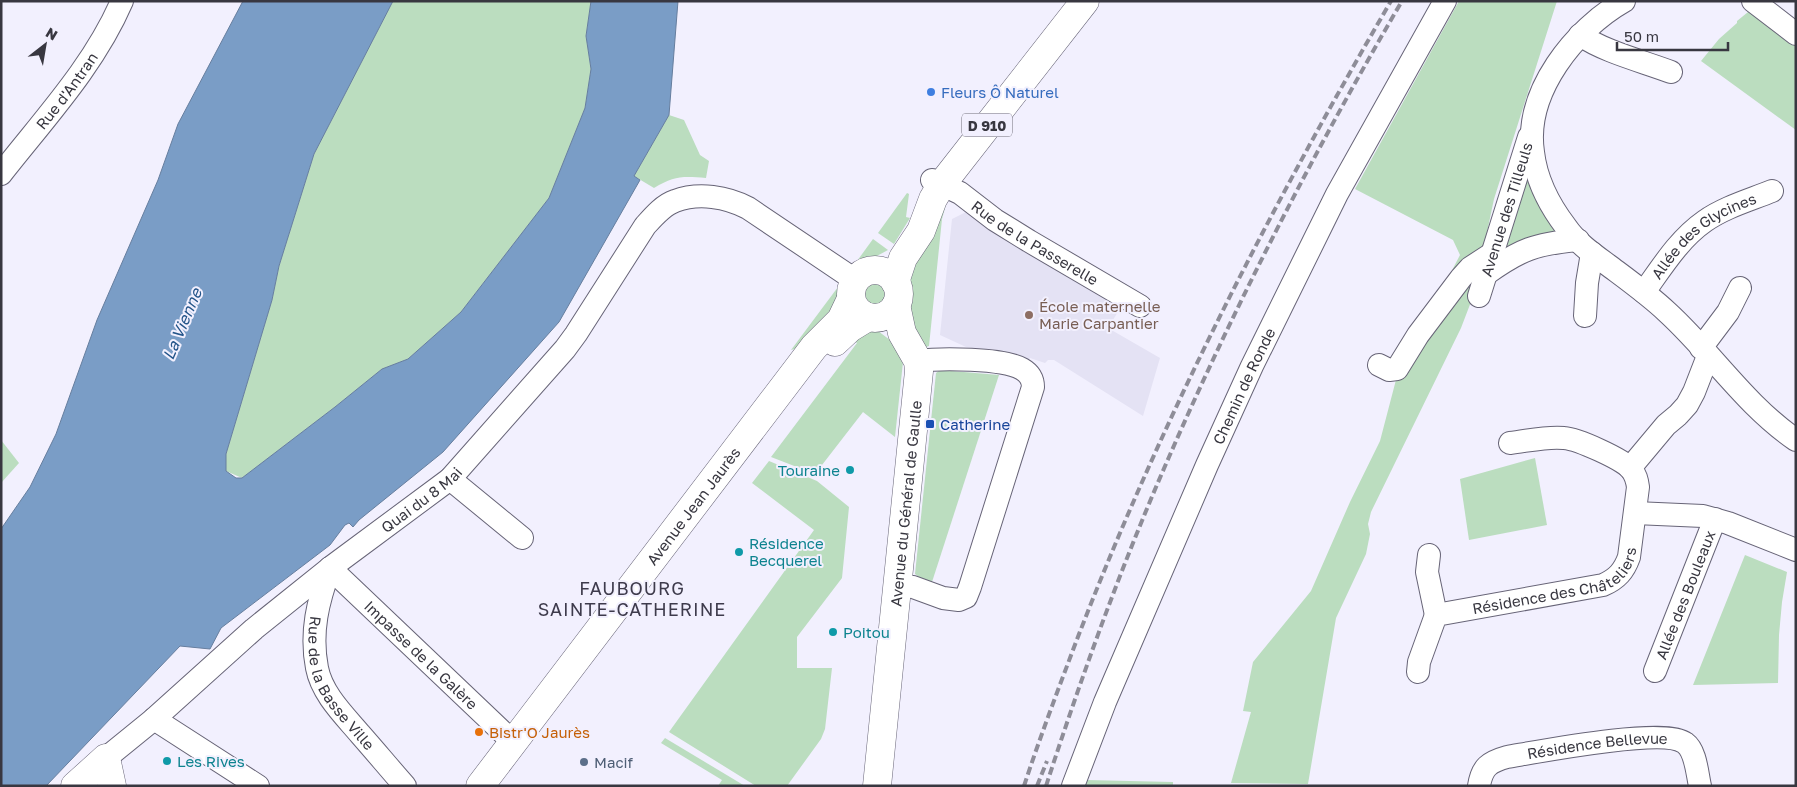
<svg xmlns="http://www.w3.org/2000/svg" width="1797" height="787" font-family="'Golos Text',sans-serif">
<rect width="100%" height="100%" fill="#f2f0fe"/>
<polygon fill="#e4e2f4" points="966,212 1124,302 1108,328 1160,358 1143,416 1054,360 1048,360 1045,363 1030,358 1028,361 997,352 966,347 940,335 952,219"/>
<g fill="#bbddbf">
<polygon points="393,1 591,1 586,36 591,69 585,108 549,198 461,312 408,359 382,369 335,407 242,478 226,471 226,454 272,300 279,266 314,154"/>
<polygon points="1459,1 1557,1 1494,199 1474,294 1461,328 1371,512 1368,524 1370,534 1366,554 1336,618 1308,784 1231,783 1251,712 1243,711 1253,662 1311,591 1350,502 1380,441 1397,376 1460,255 1453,240 1355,189"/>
<polygon points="1753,8 1796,40 1796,130 1701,61 1719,39 1737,23 1737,21"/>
<path d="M669 115 684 120 700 155 709 161 706 178C682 176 674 176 654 188L634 176Z"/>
<polygon points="1527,174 1556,233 1508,250 1502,246"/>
<polygon points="907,193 909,194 906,217 910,218 894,244 878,233"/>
<polygon points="947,201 942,219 929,346 926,347 912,326 909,312 911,295 909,276"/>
<polygon points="873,239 888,250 875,257 857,261"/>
<circle cx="875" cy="294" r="10"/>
<polygon points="838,287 838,305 798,348 791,350"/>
<polygon points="871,330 878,331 890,340 903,362 895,437 863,412 815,474 771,457 857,343 851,338"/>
<polygon points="940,370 999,375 932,582 919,577 915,574 936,373"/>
<polygon points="1,440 19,463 1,483"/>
<polygon points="1535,458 1547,525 1469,540 1460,479"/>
<polygon points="769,461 817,481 849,507 842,578 797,637 797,668 832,668 825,729 821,739 787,786 756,786 669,732 814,530 752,483"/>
<polygon points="1745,555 1787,572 1782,602 1779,635 1778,683 1693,685"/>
<polygon points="665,738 745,786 718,786 722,780 661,743"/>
<polygon points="1086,780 1173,782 1173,786 1084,786"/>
</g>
<polygon fill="#7a9dc6" stroke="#667e9e" points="243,1 393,1 314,154 279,266 272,300 226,454 226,471 236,478 242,478 335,407 382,369 408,359 461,312 549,198 585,108 591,69 586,36 591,1 678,1 669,115 634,176 640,180 559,322 443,452 359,520 353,527 349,523 345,525 330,545 221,628 210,649 180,646 46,786 1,786 1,529 30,487 56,434 97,320 158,180 178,124"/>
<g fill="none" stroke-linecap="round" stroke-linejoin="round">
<g stroke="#676477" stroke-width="24">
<g id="minor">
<path d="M1624 1C1575 29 1524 92 1533 152 1536 179 1550 206 1566 227 1577 243 1593 254 1608 265 1628 280 1649 295 1667 312 1712 353 1745 405 1796 440"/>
<polyline points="1753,1 1796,34"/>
<path d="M1580 35C1605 52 1642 61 1671 72"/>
<path id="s1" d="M1 174C44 119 94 66 122 1"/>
<path id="s2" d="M932 180 960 193 995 220 1029 241 1140 306"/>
<path d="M1486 274C1521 249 1535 244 1578 240"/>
<path id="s3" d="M1644 292C1662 267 1679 239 1705 221 1725 207 1750 200 1772 191"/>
<path id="s4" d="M1479 296 1529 137"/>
<polyline points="1585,316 1587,283 1592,253"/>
<polyline points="1701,348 1728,312 1740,288"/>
<polyline points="1379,365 1389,370 1397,369 1418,335 1461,278 1470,268 1493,253"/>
<polyline points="1630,468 1666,425 1678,415 1687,405 1694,392 1708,356"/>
<polyline points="450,479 522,538"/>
<polyline points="1635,513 1703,516 1728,523 1796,550"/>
<polyline points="1429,555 1427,572 1436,615"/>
<path id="s5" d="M330 568 513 742"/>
<path id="s6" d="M330 568C318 601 310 632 317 668 322 694 344 715 360 734 375 751 390 769 405 786"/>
<path d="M898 586 913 587 943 598 959 600 966 597 970 587 1033 387C1033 379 1029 373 1022 369 1003 358 940 358 918 361"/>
<path id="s7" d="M1655 671 1715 519"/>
<path id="s8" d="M1418 672 1419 662 1436 615 1603 585C1617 579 1624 571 1629 557L1638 487C1637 480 1636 475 1631 469 1622 459 1578 439 1564 438 1547 436 1528 441 1510 443"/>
<polyline points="154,719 258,786"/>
<path id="s9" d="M106 758 154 719 254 629 330 568 450 479 565 349 576 334 645 226C653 217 663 205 675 201 699 192 727 197 748 208L855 280"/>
<path id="s10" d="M1073 786 1105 702 1207 465 1252 366 1337 194 1445 1"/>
<path id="s11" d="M1479 786C1482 767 1489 762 1507 757 1537 752 1664 727 1685 743 1696 751 1697 773 1700 786"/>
</g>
</g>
<g stroke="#676477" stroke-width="29">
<g id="major">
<circle cx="875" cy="294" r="24"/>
<polyline points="895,282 903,258 921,231 933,199 942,184 1085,1"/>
<polyline points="835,342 850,328 868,317"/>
<polyline points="75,786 106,758 112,786"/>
<path id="s12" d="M480 786 814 347 841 320 851 299"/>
<path id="s13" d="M877 786 919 371 918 361 902 333 896 305"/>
</g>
</g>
<use href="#minor" stroke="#fff" stroke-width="22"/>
<use href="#major" stroke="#fff" stroke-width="28"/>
<g stroke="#8e8d98" stroke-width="4" stroke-dasharray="8 4" stroke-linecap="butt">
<path d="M1024 786C1040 737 1058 690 1076 642 1161 420 1271 207 1391 1"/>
<polyline points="1037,786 1047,761"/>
<path d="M1046 786C1082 675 1122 564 1169 457 1237 301 1316 148 1402 1"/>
</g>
</g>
<circle fill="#3f7fe0" stroke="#f2f0fe" stroke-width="2" cx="931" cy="92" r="5"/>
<circle fill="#8d6e63" stroke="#f2f0fe" stroke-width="2" cx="1029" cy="315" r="5"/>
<rect fill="#1a4fb4" stroke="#f2f0fe" stroke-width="2" x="925" y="419" width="10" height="10" rx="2.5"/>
<g fill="#0f9aa8" stroke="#f2f0fe" stroke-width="2">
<circle cx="850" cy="470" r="5"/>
<circle cx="739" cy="552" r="5"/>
<circle cx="833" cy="632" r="5"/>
<circle cx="167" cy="761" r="5"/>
</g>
<circle fill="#e8710a" stroke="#f2f0fe" stroke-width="2" cx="479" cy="732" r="5"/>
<circle fill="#5c6f8a" stroke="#f2f0fe" stroke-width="2" cx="584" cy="762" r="5"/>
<g text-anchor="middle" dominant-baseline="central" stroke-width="4" stroke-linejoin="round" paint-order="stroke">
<rect fill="#f2f0fe" stroke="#706e79" stroke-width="1" x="962" y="113.5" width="50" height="23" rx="4"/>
<g font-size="14" font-weight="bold" fill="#383740">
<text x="987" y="125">D 910</text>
</g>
<g font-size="15" fill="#383740" stroke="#f2f0fe">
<text stroke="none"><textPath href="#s1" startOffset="106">Rue d'Antran</textPath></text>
<text stroke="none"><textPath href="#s4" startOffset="91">Avenue des Tilleuls</textPath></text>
<text stroke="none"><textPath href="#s3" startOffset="84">Allée des Glycines</textPath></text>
<text stroke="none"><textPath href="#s2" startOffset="121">Rue de la Passerelle</textPath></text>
<text stroke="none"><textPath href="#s10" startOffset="435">Chemin de Ronde</textPath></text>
<text stroke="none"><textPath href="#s9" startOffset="408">Quai du 8 Mai</textPath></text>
<text stroke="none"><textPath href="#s13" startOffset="284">Avenue du Général de Gaulle</textPath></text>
<text stroke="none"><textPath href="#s12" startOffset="352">Avenue Jean Jaurès</textPath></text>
<text stroke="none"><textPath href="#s8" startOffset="188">Résidence des Châteliers</textPath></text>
<text stroke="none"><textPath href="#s7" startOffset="82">Allée des Bouleaux</textPath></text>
<text stroke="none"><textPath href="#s5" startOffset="126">Impasse de la Galère</textPath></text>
<text stroke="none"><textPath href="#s6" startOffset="125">Rue de la Basse Ville</textPath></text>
<text stroke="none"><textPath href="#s11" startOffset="135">Résidence Bellevue</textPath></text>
</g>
<g font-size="15" fill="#366cbe" stroke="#f2f0fe" text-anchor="start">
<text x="941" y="92">Fleurs Ô Naturel</text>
</g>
<g font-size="15" fill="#785e54" stroke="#f2f0fe" text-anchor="start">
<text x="1039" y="306">École maternelle<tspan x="1039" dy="17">Marie Carpantier</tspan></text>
</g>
<g font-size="15" fill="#164399" stroke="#f2f0fe" text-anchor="start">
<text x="940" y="424">Catherine</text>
</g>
<g font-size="15" fill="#0d838f" stroke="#f2f0fe" text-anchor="start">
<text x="840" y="470" text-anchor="end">Touraine</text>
<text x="749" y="543">Résidence<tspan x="749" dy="17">Becquerel</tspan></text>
<text x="843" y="632">Poitou</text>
<text x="177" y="761">Les Rives</text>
</g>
<g font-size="15" fill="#c56008" stroke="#f2f0fe" text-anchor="start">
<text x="489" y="732">Bistr'O Jaurès</text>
</g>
<g font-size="15" fill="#4e5e75" stroke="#f2f0fe" text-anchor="start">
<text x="594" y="762">Macif</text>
</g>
<g font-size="16" font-style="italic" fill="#235489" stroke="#f2f0fe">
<text transform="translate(182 324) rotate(-67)">La Vienne</text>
</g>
<g font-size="18" letter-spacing="1" fill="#3e3b4c" stroke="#f2f0fe">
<text x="632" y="588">FAUBOURG<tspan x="632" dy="21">SAINTE-CATHERINE</tspan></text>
</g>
</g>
<rect width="1797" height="787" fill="none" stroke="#383740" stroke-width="5"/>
<g transform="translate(45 45) rotate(31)" stroke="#f2f0fe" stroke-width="4" paint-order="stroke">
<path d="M0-4L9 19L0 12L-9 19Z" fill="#383740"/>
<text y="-8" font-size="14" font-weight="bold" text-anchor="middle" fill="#383740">N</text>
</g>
<path d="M1617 42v8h111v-8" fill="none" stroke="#383740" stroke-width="2.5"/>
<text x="1624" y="42" font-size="15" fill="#383740" stroke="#f2f0fe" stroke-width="4" paint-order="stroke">50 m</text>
</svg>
